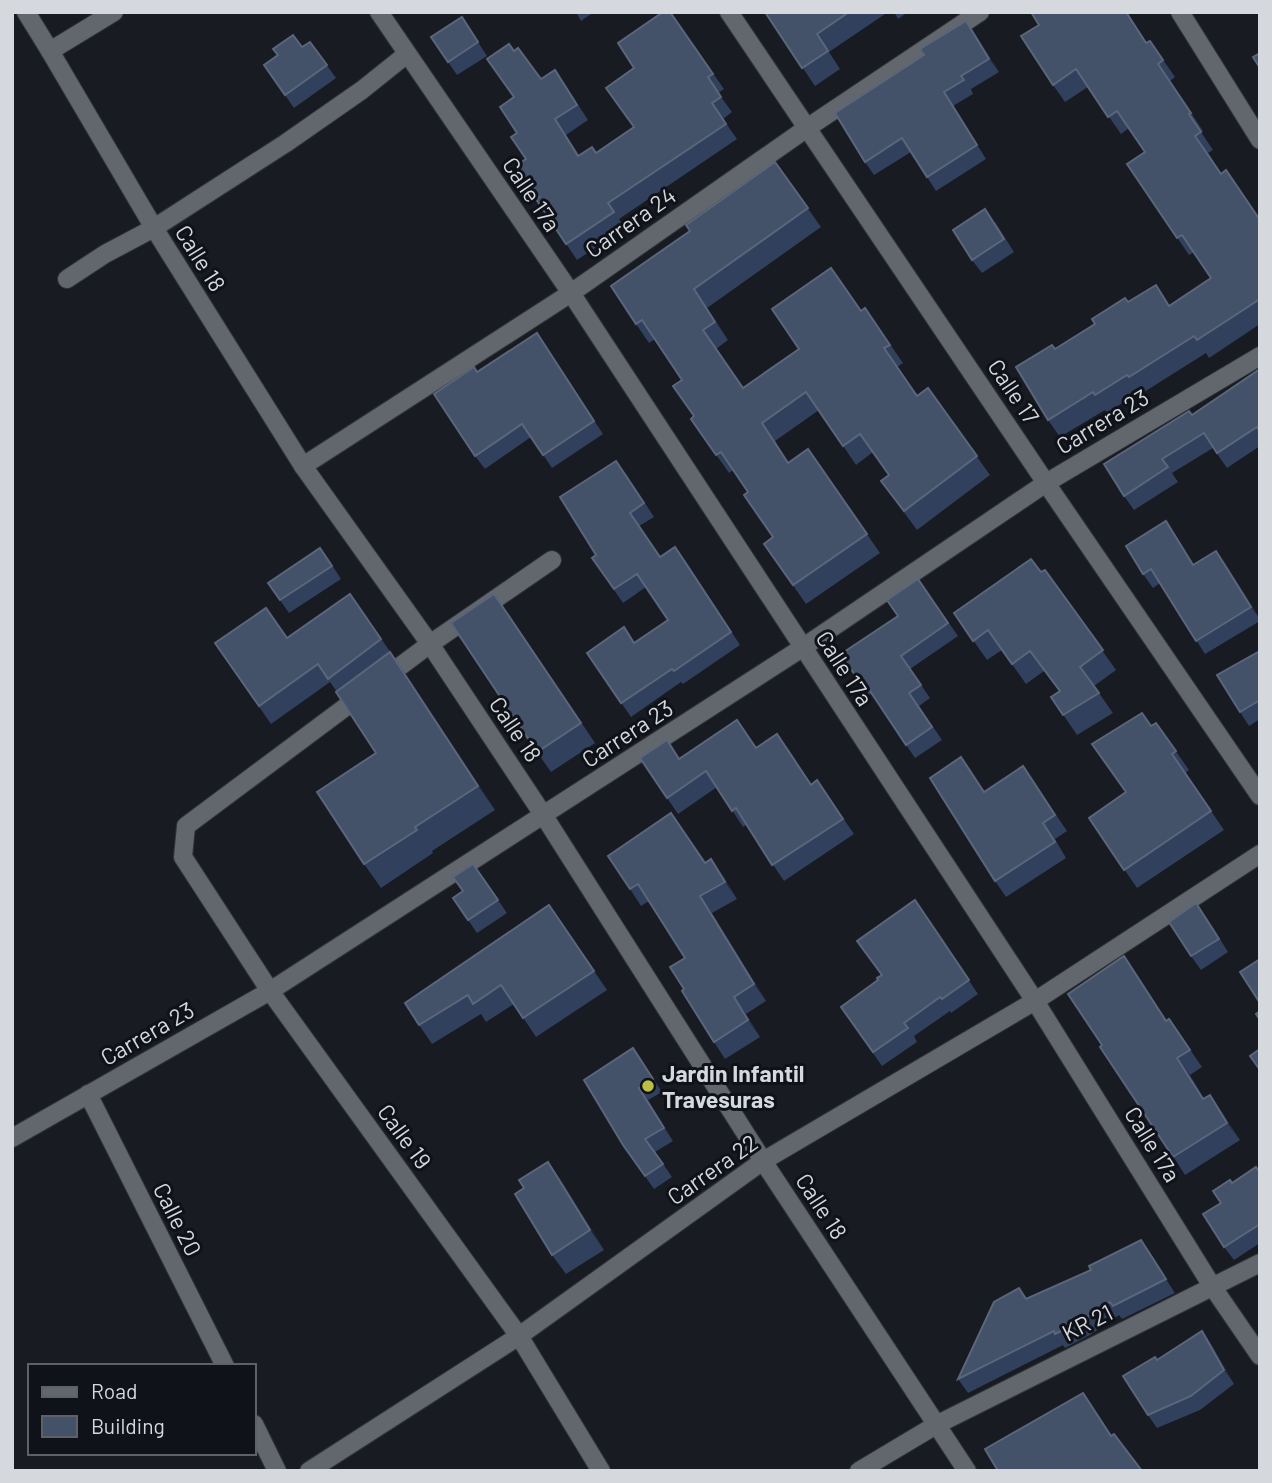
<svg xmlns="http://www.w3.org/2000/svg" width="1272" height="1483" font-family="Barlow,sans-serif">
<rect width="100%" height="100%" fill="#181b21"/>
<g fill="none" stroke-linecap="round" stroke-linejoin="round">
<g stroke="#323438" stroke-width="20">
<g id="minor">
<polyline points="26,12 50,51 154,228 303,466 430,644 544,816 763,1161 967,1471"/>
<polyline points="379,12 571,293 1035,1001 1212,1286 1260,1356"/>
<polyline points="729,12 1046,483 1260,796"/>
<polyline points="1180,12 1260,140"/>
<polyline points="50,51 114,12"/>
<polyline points="67,279 105,254 154,228 286,143 362,90 407,54"/>
<polyline points="303,466 571,293 807,128 980,12"/>
<polyline points="552,560 430,644 186,826 183,857 270,991 519,1336 601,1471"/>
<polyline points="88,1094 225,1366"/>
<polyline points="12,1138 270,991 802,648 1046,483 1260,356"/>
<polyline points="254,1424 277,1471"/>
<polyline points="309,1471 519,1336 763,1161 1035,1001 1260,854"/>
<polyline points="859,1471 936,1425 1260,1263"/>
</g>
</g>
<use href="#minor" stroke="#62666d" stroke-width="18"/>
</g>
<g fill="#31405c">
<polygon points="576,12 594,12 581,21"/>
<polygon points="670,12 724,89 718,93 732,112 723,119 737,139 619,219 625,228 577,260 536,199 539,197 517,133 514,97 514,51 541,79 566,86 588,120 566,135 579,155 596,153 634,127 634,68"/>
<polygon points="765,12 888,12 829,52 840,69 815,86"/>
<polygon points="894,12 908,12 898,19"/>
<polygon points="1127,12 1147,43 1150,41 1175,77 1170,81 1203,131 1201,132 1213,150 1208,153 1221,173 1260,219 1260,324 1209,358 1206,353 1141,394 1139,392 1107,413 1105,410 1060,437 1048,420 1055,349 1128,302 1170,305 1211,278 1194,252 1189,255 1127,164 1145,152 1129,128 1121,134 1088,87 1065,102 1053,85"/>
<polygon points="462,17 487,56 457,75 448,62"/>
<polygon points="975,34 999,72 971,89 973,94 953,106 986,159 936,191 911,152 874,175 865,162"/>
<polygon points="310,42 336,78 294,108 264,65 302,47"/>
<polygon points="775,162 821,227 707,308 728,340 716,349 743,388 865,308 903,363 897,367 917,396 928,388 990,475 917,530 881,481 889,475 873,452 856,465 819,410 775,441 789,463 808,449 880,553 806,604 764,544 773,537 748,492 733,470 729,473 691,419 694,416 682,380 655,339 649,343 636,324 690,231"/>
<polygon points="995,222 1014,252 982,273 972,260"/>
<polygon points="537,333 603,434 552,468 531,437 485,469 475,456 477,372"/>
<polygon points="1260,369 1260,446 1227,468 1213,448 1172,473 1178,482 1134,510 1124,496 1192,414"/>
<polygon points="626,474 654,517 639,526 660,557 685,560 740,645 683,684 681,682 631,717 587,653 634,643 668,620 646,587 623,603 592,558 596,555"/>
<polygon points="1166,521 1194,565 1216,551 1260,619 1260,621 1205,654 1160,583 1153,588 1143,574"/>
<polygon points="330,562 341,579 289,613 268,583"/>
<polygon points="1045,570 1116,670 1094,686 1113,713 1077,735 1051,697 1059,691 1044,671 1026,684 1002,650 987,660 954,613"/>
<polygon points="918,579 958,636 910,669 930,698 919,706 942,740 915,758 871,693 869,695 841,654 898,616"/>
<polygon points="350,594 407,676 495,810 432,851 433,853 381,888 364,864 376,753 337,692 330,682 271,724 215,643 287,638"/>
<polygon points="508,613 595,743 551,772 537,752"/>
<polygon points="1260,651 1260,719 1249,726 1240,712"/>
<polygon points="1156,723 1189,770 1185,773 1224,830 1137,888 1089,818 1126,792 1151,726"/>
<polygon points="756,748 789,750 811,784 817,780 854,834 784,881 746,825 743,827 717,787 678,814 640,758 680,759"/>
<polygon points="1023,766 1067,831 1055,839 1066,858 1006,897 995,881 984,792"/>
<polygon points="671,813 706,863 723,876 737,899 712,913 766,1001 746,1014 760,1037 725,1059 714,1042 684,989 685,958 649,901 641,906 630,889"/>
<polygon points="473,864 507,913 477,933 453,898 463,891"/>
<polygon points="915,900 945,943 944,944 978,994 951,1013 950,1011 914,1036 917,1042 882,1066 841,1007 878,980"/>
<polygon points="549,905 607,990 536,1037 514,1004 486,1022 481,1014 432,1044 419,1025"/>
<polygon points="1206,917 1228,952 1201,970 1191,956"/>
<polygon points="1136,974 1167,1021 1169,1019 1202,1067 1190,1075 1204,1099 1210,1095 1240,1140 1185,1175 1102,1045"/>
<polygon points="633,1048 662,1092 648,1100 673,1141 655,1152 672,1177 654,1189 623,1145"/>
<polygon points="548,1162 562,1182 604,1250 566,1274 552,1255 524,1188"/>
<polygon points="1260,1173 1260,1243 1234,1260 1224,1247 1221,1203 1232,1183"/>
<polygon points="1141,1240 1175,1293 1122,1319 1119,1315 1090,1335 1065,1348 1063,1345 968,1393 958,1379 1019,1288 1027,1299 1091,1270"/>
<polygon points="1202,1331 1211,1344 1234,1384 1200,1410 1157,1428 1148,1415 1157,1360"/>
</g>
<g fill="#202b3e">
<polygon points="966,21 975,34 999,72 989,59"/>
<polygon points="1166,521 1175,534 1203,579 1193,565"/>
<polygon points="1216,551 1226,564 1260,619 1251,607"/>
<polygon points="390,652 407,676 495,810 478,786"/>
<polygon points="711,859 723,876 737,899 725,882"/>
<polygon points="700,896 712,913 766,1001 754,984"/>
<polygon points="734,997 746,1014 760,1037 748,1020"/>
<polygon points="1177,1058 1190,1075 1215,1117 1203,1099"/>
<polygon points="639,1088 648,1100 673,1141 664,1128"/>
<polygon points="1210,1095 1222,1112 1240,1140 1227,1123"/>
<polygon points="548,1162 562,1182 604,1250 590,1230"/>
<polygon points="1141,1240 1151,1254 1175,1293 1166,1279"/>
<polygon points="1202,1331 1211,1344 1234,1384 1224,1370"/>
</g>
<g fill="#435169" stroke="#5a667b" stroke-width="2">
<polygon points="663,12 670,12 713,74 708,77 721,97 712,103 726,124 608,203 614,212 566,244 536,199 539,197 517,165 526,159 511,137 517,133 500,107 514,97 487,59 509,44 514,51 518,48 541,79 555,70 577,105 555,119 578,156 592,147 596,153 634,127 606,88 634,68 618,43"/>
<polygon points="765,12 849,12 817,34 828,51 802,68"/>
<polygon points="1031,12 1126,12 1146,43 1150,41 1163,60 1158,64 1191,113 1189,114 1201,132 1195,136 1221,174 1226,170 1260,220 1260,299 1197,340 1194,336 1129,377 1127,375 1095,395 1093,392 1048,420 1016,367 1052,345 1055,349 1095,324 1092,319 1125,298 1128,302 1156,285 1169,306 1211,278 1182,235 1177,238 1127,164 1145,152 1117,111 1108,117 1076,69 1053,85 1021,36 1039,25"/>
<polygon points="462,17 478,42 448,62 431,37"/>
<polygon points="966,21 989,59 961,76 964,80 944,92 977,145 927,177 902,138 865,162 835,113 924,55 920,49"/>
<polygon points="293,35 302,47 310,42 327,65 285,95 264,65 278,55 273,49"/>
<polygon points="1260,53 1260,68 1253,57"/>
<polygon points="775,162 808,208 694,289 715,322 703,330 743,388 799,349 772,309 831,268 861,311 865,308 890,345 884,348 917,396 928,388 977,456 904,511 881,481 889,475 860,434 843,446 806,392 762,423 788,463 808,449 867,534 793,585 764,544 773,537 744,495 748,492 721,452 716,455 691,419 694,416 673,386 682,380 642,320 636,324 611,286 690,231 686,225"/>
<polygon points="985,209 1004,239 972,260 953,230"/>
<polygon points="537,333 594,421 543,455 522,424 475,456 434,394 474,367 477,372"/>
<polygon points="1260,369 1260,432 1257,427 1217,453 1204,433 1162,459 1168,467 1124,496 1104,464 1189,411 1192,415"/>
<polygon points="616,461 644,503 630,513 660,557 675,547 731,632 674,671 672,669 621,703 587,653 624,627 634,643 668,620 637,574 614,589 592,558 596,555 560,497"/>
<polygon points="1166,521 1193,565 1216,551 1251,607 1196,641 1151,569 1143,574 1126,546"/>
<polygon points="320,548 332,566 280,600 268,583"/>
<polygon points="1031,559 1041,572 1045,570 1103,650 1080,667 1099,693 1063,715 1051,697 1060,691 1030,651 1012,664 988,630 973,641 954,613"/>
<polygon points="918,579 948,623 901,656 921,685 909,693 932,727 906,745 862,679 859,681 841,654 898,616 887,600"/>
<polygon points="350,594 381,639 328,679 318,664 259,706 215,643 266,608 287,638"/>
<polygon points="494,594 581,723 537,752 451,623"/>
<polygon points="1260,651 1260,700 1240,712 1217,675"/>
<polygon points="390,652 478,786 415,827 417,830 364,864 317,792 376,753 336,692"/>
<polygon points="1142,713 1151,726 1156,723 1176,751 1172,754 1211,811 1124,870 1089,818 1126,792 1092,744"/>
<polygon points="737,720 756,748 777,734 811,785 817,780 843,819 772,865 736,808 732,811 706,771 667,798 640,758 667,740 679,759"/>
<polygon points="961,757 984,792 1023,766 1055,815 1043,823 1055,842 995,881 930,778"/>
<polygon points="671,813 705,863 711,859 725,882 700,896 754,984 734,997 748,1020 714,1042 682,991 684,989 670,967 685,958 638,884 630,889 608,856"/>
<polygon points="473,864 498,900 468,920 453,898 463,891 453,877"/>
<polygon points="915,900 969,980 942,999 940,997 904,1023 908,1028 873,1052 841,1007 878,980 877,978 882,975 857,941"/>
<polygon points="1196,903 1219,939 1191,956 1169,922"/>
<polygon points="549,905 594,971 523,1018 501,985 473,1004 468,995 419,1025 405,1003"/>
<polygon points="1124,956 1166,1021 1169,1019 1190,1050 1177,1058 1203,1099 1210,1095 1227,1123 1173,1157 1100,1047 1102,1045 1068,994"/>
<polygon points="1260,959 1260,1003 1240,972"/>
<polygon points="1260,1011 1260,1020 1256,1014"/>
<polygon points="633,1048 653,1079 639,1088 664,1128 645,1139 663,1164 645,1176 623,1145 584,1080"/>
<polygon points="1260,1049 1260,1070 1250,1056"/>
<polygon points="548,1162 590,1230 552,1255 515,1194 524,1188 519,1180"/>
<polygon points="1256,1167 1260,1173 1260,1224 1224,1247 1203,1214 1221,1203 1213,1191 1230,1180 1232,1183"/>
<polygon points="1141,1240 1166,1279 1113,1306 1110,1302 1080,1322 1055,1334 1054,1331 958,1379 994,1302 1019,1288 1026,1299 1091,1270 1089,1266"/>
<polygon points="1202,1331 1224,1370 1191,1396 1148,1415 1123,1376 1155,1357 1157,1360"/>
<polygon points="1083,1393 1111,1436 1114,1434 1142,1471 998,1471 985,1449"/>
</g>
<circle fill="#bac045" stroke="#0f1218" stroke-width="2.5" cx="648" cy="1086" r="7"/>
<g text-anchor="middle" dominant-baseline="central" stroke-width="6" stroke-linejoin="round" paint-order="stroke">
<g font-size="23" fill="#d5d8dc" stroke="#0f1218">
<text transform="translate(532 194) rotate(56)">Calle 17a</text>
<text transform="translate(630 222) rotate(-35)">Carrera 24</text>
<text transform="translate(201 258) rotate(58)">Calle 18</text>
<text transform="translate(1014 391) rotate(56)">Calle 17</text>
<text transform="translate(1102 421) rotate(-31)">Carrera 23</text>
<text transform="translate(845 668) rotate(57)">Calle 17a</text>
<text transform="translate(516 729) rotate(56)">Calle 18</text>
<text transform="translate(627 733) rotate(-33)">Carrera 23</text>
<text transform="translate(147 1033) rotate(-30)">Carrera 23</text>
<text transform="translate(405 1136) rotate(54)">Calle 19</text>
<text transform="translate(1153 1144) rotate(58)">Calle 17a</text>
<text transform="translate(712 1169) rotate(-35)">Carrera 22</text>
<text transform="translate(822 1206) rotate(57)">Calle 18</text>
<text transform="translate(178 1219) rotate(63)">Calle 20</text>
<text transform="translate(1087 1322) rotate(-27)">KR 21</text>
</g>
<g font-size="23" font-weight="bold" fill="#d5d8dc" stroke="#0f1218" text-anchor="start">
<text x="662" y="1073">Jardin Infantil<tspan x="662" dy="26">Travesuras</tspan></text>
</g>
</g>
<rect width="1272" height="1483" fill="none" stroke="#d5d8dc" stroke-width="28"/>
<rect x="28" y="1364" width="228" height="91" fill="#0f1218" stroke="#5e6166" stroke-width="2"/>
<rect x="42" y="1387" width="35" height="10" fill="#62666d" stroke="#5e6166" stroke-width="2"/>
<text x="91" y="1399" font-size="21" fill="#d5d8dc">Road</text>
<rect x="42" y="1416" width="35" height="21" fill="#435169" stroke="#5e6166" stroke-width="2"/>
<text x="91" y="1434" font-size="21" fill="#d5d8dc">Building</text>
</svg>
